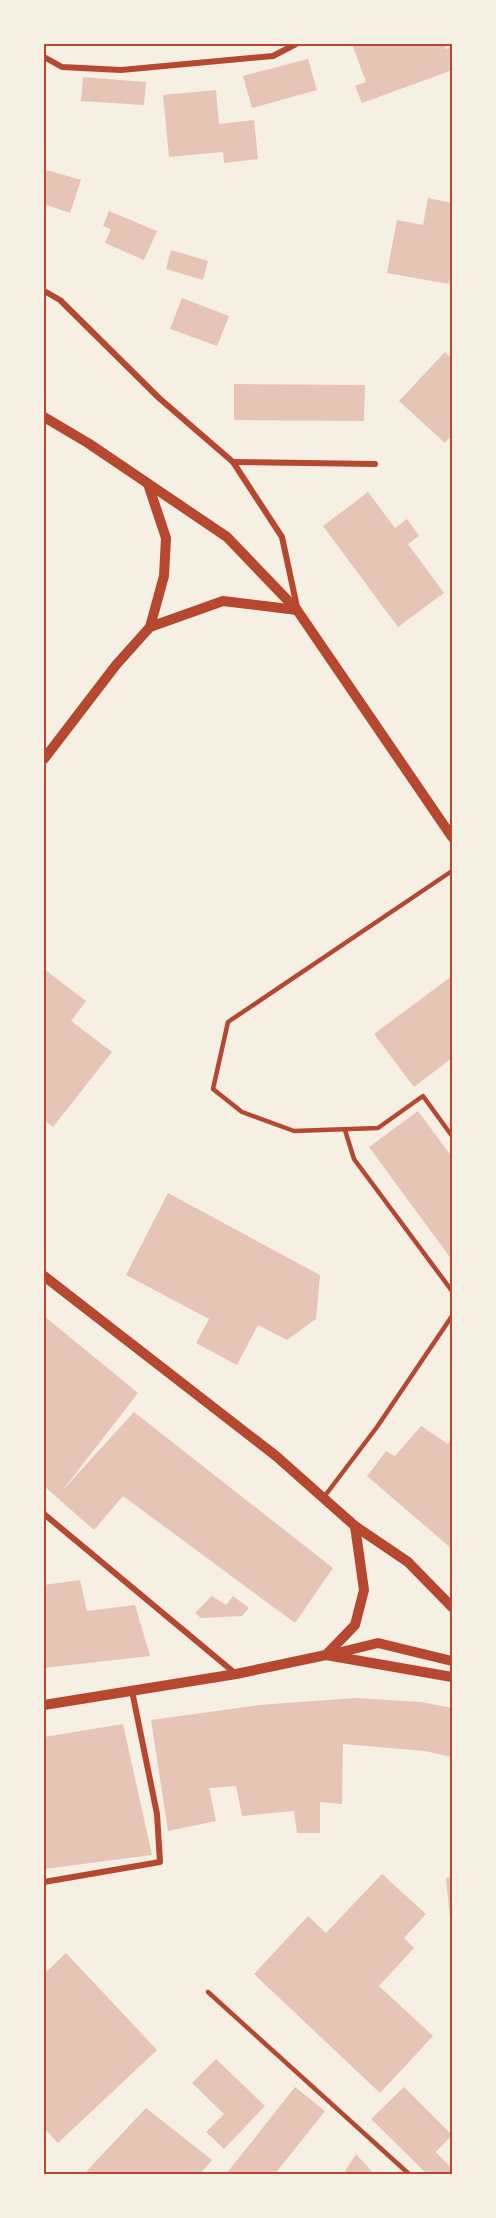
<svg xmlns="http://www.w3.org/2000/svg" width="496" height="2218" font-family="Overpass,sans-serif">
<rect width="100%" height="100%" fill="#f6efe4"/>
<g fill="#e6c5b7">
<polygon points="352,44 444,44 446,49 452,47 452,76 450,71 362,103 355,86 366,82"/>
<polygon points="308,59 317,90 252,108 243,76"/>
<polygon points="83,77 146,82 144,105 81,101"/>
<polygon points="216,90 219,124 254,120 258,159 224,163 223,152 169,157 163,95"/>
<polygon points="47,170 81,180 70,213 44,204 44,179"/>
<polygon points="428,198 452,203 452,266 449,284 387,273 397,220 423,225"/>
<polygon points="109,211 157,231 144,260 105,243 111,229 103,226"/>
<polygon points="171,250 208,261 203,280 166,269"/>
<polygon points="182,298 229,316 217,346 170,329"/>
<polygon points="445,352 452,359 452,435 445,443 399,401"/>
<polygon points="234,384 365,385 364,421 234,420"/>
<polygon points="368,492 395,528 407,519 419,536 408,544 444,593 398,627 323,526"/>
<polygon points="44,969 86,1001 71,1021 112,1052 53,1127 44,1120"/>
<polygon points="452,976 452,1058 414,1087 374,1034"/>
<polygon points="418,1111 452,1157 452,1260 369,1147"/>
<polygon points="168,1193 320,1275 316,1319 287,1340 258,1325 237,1365 196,1343 209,1319 126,1275"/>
<polygon points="44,1316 138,1393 62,1491 134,1412 333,1568 295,1623 123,1496 94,1530 44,1486"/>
<polygon points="421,1426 448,1444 452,1438 452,1549 367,1476 386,1451 395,1456"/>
<polygon points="80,1580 87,1611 135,1605 150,1656 44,1668 44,1585"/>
<polygon points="212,1596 226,1605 233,1596 249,1608 242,1616 201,1618 195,1613"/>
<polygon points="356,1698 421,1702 452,1708 452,1757 425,1751 343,1744 342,1804 320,1802 320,1833 297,1833 294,1811 242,1816 236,1786 209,1788 216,1821 168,1831 151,1720 259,1705"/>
<polygon points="123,1724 152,1855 44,1869 44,1737"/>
<polygon points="382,1874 426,1914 404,1938 414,1948 379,1986 433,2036 380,2093 254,1974 308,1916 326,1933"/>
<polygon points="452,1877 452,1928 451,1928 446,1878"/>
<polygon points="66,1953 157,2050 58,2143 44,2128 44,1974"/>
<polygon points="216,2059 265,2106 224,2149 206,2132 224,2114 192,2083"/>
<polygon points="295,2087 325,2111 306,2135 275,2174 226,2174"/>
<polygon points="404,2087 452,2135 436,2152 452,2169 452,2174 427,2174 371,2119"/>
<polygon points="146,2108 212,2160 200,2174 84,2174"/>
<polygon points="356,2154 374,2174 343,2174"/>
</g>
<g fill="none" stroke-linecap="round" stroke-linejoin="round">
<g stroke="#b5482f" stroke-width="4.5">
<polyline points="452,871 228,1022 213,1089 242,1112 294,1131 378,1128 423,1096 452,1136"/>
<polyline points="345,1130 354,1159 452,1291"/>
<polyline points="324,1497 377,1427 452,1316"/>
<polyline points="208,1992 409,2174"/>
</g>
<g stroke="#b5482f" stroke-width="6">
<polyline points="44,57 62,67 121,70 273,56 296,44"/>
<polyline points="44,291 60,300 159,398 233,462 282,537 297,607"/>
<polyline points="233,462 375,464"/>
<polyline points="44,1514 236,1674"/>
<polyline points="44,1882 160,1862 157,1814 132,1691"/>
</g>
<g stroke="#b5482f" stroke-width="10">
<polyline points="44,417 88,443 227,537 297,610 452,837"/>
<polyline points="150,627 223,601 297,610"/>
<polyline points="44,759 116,665 150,627 164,576 166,538 148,484"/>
<polyline points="44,1276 276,1456 355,1526 408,1562 452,1607"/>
<polyline points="333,1654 378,1643 452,1661"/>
<polyline points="326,1655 355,1625 364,1590 355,1526"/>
<polyline points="44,1705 236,1674 326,1655 452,1677"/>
</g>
</g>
<rect width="496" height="2218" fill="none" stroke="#f6efe4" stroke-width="90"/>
<rect x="45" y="45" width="406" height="2128" fill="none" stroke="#b5482f" stroke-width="2"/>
</svg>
